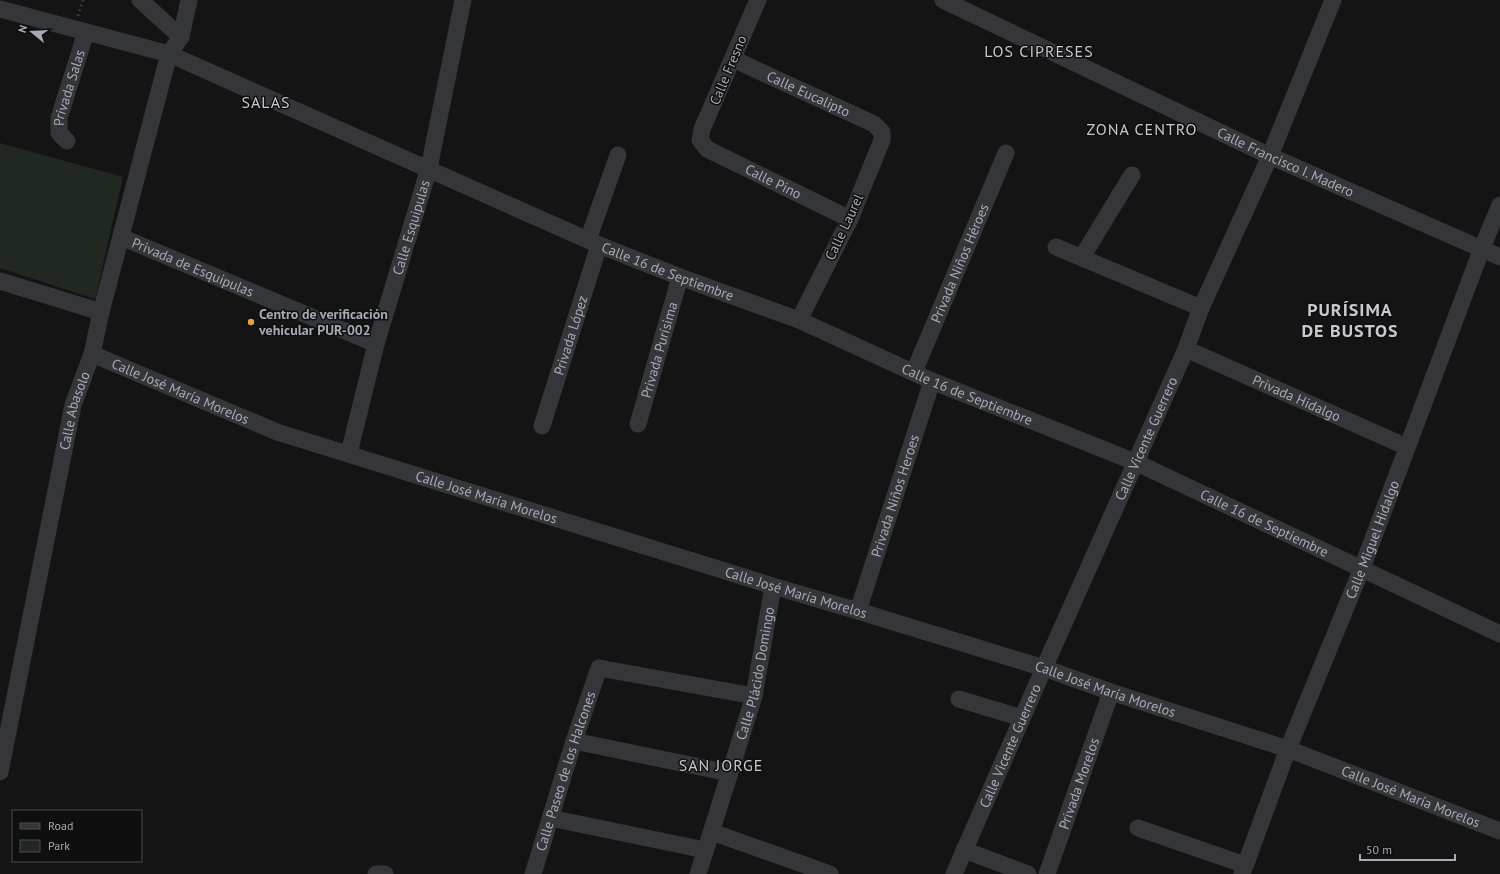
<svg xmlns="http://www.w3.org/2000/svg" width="1500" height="874" font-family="'PT Sans',sans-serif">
<rect width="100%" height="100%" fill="#141415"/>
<polygon fill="#202821" points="0,143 123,177 95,299 0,268"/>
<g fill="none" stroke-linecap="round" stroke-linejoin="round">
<polyline stroke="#3b3d41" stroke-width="2.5" stroke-dasharray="2 3" stroke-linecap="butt" points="78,16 83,0"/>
<g stroke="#35363a" stroke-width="17">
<polyline points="140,0 181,37"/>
<path id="s1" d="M758 0 702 129 700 140 707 149 850 219"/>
<path id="s2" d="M943 0 1270 156 1500 257"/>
<path id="s3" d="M0 9 169 54 599 245 680 277 799 320 932 381 1135 462 1500 634"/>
<path id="s4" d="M733 59 874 124 882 132V140L850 219 799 320"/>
<path id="s5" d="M67 141 59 133V118L86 32"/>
<path id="s6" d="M121 237 376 344"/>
<polyline points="588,240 618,155"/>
<polyline points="1056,247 1201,308"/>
<polyline points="1082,257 1132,175"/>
<polyline points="0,281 101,312"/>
<path id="s7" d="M1186 349 1407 447"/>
<path id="s8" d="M92 354 277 432 773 586 858 611 1044 668 1111 692 1288 749 1500 831"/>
<path id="s9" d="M914 372 1006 153"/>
<path id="s10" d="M638 424 680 277"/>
<path id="s11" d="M542 426 599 245"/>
<path id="s12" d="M349 453 376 344 429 168 463 0"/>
<path id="s13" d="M858 611 932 381"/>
<polyline points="959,699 1022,718"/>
<polyline points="574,741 729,773"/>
<path id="s14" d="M0 772 73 405 92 354 101 312 169 54 181 37 189 0"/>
<polyline points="550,818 705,850"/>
<polyline points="1138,828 1245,865"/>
<polyline points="712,832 830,874"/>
<polyline points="964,850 1028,874"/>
<polyline points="376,874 385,874"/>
<path id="s15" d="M533 874 574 741 599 668 754 696"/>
<path id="s16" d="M698 874 754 696 773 586"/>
<path id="s17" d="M954 874 1044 668 1186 349 1201 308 1270 156 1333 0"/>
<path id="s18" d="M1047 874 1111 692"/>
<path id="s19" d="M1242 874 1288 749 1362 568 1482 248 1500 205"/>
</g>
</g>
<circle fill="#e5a33c" stroke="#0f0f10" stroke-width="1.5" cx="251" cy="322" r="4"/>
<g text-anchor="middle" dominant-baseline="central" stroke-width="3" stroke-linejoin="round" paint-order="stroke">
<g font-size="14" fill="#a6abb5" stroke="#0f0f10">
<text transform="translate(728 70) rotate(-67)">Calle Fresno</text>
<text stroke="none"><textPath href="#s5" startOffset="58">Privada Salas</textPath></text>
<text stroke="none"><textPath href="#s4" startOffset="83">Calle Eucalipto</textPath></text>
<text stroke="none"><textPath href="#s2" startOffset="379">Calle Francisco I. Madero</textPath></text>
<text stroke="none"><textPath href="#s1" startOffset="237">Calle Pino</textPath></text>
<text transform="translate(844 227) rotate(-65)">Calle Laurel</text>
<text stroke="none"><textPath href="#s12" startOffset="234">Calle Esquipulas</textPath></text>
<text stroke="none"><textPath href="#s9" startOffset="118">Privada Niños Héroes</textPath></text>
<text stroke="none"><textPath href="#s6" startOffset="78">Privada de Esquipulas</textPath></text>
<text stroke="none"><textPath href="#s3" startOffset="719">Calle 16 de Septiembre</textPath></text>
<text stroke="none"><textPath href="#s11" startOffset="95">Privada López</textPath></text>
<text stroke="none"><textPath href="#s10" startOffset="77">Privada Purísima</textPath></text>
<text stroke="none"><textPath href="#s8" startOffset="96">Calle José María Morelos</textPath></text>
<text stroke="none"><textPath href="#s3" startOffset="1043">Calle 16 de Septiembre</textPath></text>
<text stroke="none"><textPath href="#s7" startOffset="121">Privada Hidalgo</textPath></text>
<text stroke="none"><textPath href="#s14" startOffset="369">Calle Abasolo</textPath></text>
<text stroke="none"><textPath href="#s17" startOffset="476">Calle Vicente Guerrero</textPath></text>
<text stroke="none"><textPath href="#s8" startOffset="420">Calle José María Morelos</textPath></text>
<text stroke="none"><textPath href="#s13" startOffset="121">Privada Niños Heroes</textPath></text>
<text stroke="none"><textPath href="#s3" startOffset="1367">Calle 16 de Septiembre</textPath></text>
<text stroke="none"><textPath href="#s19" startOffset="359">Calle Miguel Hidalgo</textPath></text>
<text stroke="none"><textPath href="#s8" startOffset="744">Calle José María Morelos</textPath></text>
<text stroke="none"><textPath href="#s16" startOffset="209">Calle Plácido Domingo</textPath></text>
<text stroke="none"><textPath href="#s8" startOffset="1068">Calle José María Morelos</textPath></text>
<text stroke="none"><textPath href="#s17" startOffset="140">Calle Vicente Guerrero</textPath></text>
<text stroke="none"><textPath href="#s15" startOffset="108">Calle Paseo de los Halcones</textPath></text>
<text stroke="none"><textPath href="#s18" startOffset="96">Privada Morelos</textPath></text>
<text stroke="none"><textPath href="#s8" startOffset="1392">Calle José María Morelos</textPath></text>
</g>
<g font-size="14" font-weight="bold" fill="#a6abb5" stroke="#0f0f10" text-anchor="start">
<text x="259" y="314">Centro de verificación<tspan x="259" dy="16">vehicular PUR-002</tspan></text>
</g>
<g font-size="16" letter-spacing="1" fill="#c7cad1" stroke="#0f0f10">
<text x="1039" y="51">LOS CIPRESES</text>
<text x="266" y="102">SALAS</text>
<text x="1142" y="129">ZONA CENTRO</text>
<text x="721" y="765">SAN JORGE</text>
</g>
<g font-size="18" font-weight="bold" letter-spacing="1" fill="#c7cad1" stroke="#0f0f10">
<text x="1350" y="309">PURÍSIMA<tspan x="1350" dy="21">DE BUSTOS</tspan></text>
</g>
</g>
<rect x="12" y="810" width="130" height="52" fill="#0f0f10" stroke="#4b4d52"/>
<rect x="20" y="823" width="20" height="6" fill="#35363a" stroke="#4b4d52"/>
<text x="48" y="830" font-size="12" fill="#a6abb5">Road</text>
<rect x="20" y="840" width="20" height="12" fill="#202821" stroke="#4b4d52"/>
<text x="48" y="850" font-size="12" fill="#a6abb5">Park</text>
<g transform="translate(32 32) rotate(288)" stroke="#0f0f10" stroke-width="3" paint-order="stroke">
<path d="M0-3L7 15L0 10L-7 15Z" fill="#a6abb5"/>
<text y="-6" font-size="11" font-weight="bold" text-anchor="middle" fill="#a6abb5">N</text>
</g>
<path d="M1360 854v6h95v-6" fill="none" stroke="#a6abb5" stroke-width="2"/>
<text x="1366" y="854" font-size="12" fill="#a6abb5" stroke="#0f0f10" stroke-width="3" paint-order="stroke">50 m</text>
</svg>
